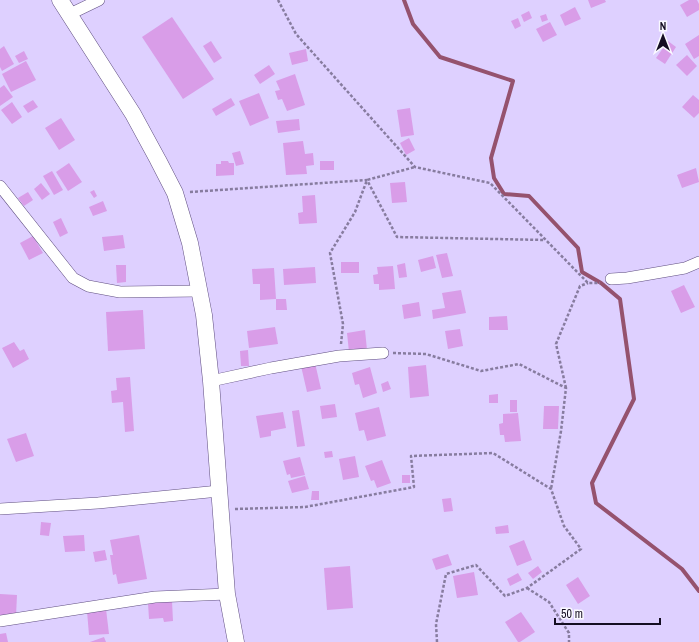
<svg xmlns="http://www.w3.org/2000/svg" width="699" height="642" font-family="'Archivo Narrow',sans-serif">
<rect width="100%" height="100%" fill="#ded0ff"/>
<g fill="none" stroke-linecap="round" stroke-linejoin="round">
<polyline stroke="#95526e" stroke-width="4" points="404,0 413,24 440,57 513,81 491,158 494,178 504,194 529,196 578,248 582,272 601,283 620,299 634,399 592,483 596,503 682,569 699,591"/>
</g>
<g fill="#d99de8">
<polygon points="588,0 605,0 606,2 591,8"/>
<polygon points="689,0 697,0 699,4 699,10 687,17 680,5"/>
<polygon points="575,7 581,19 565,26 560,15"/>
<polygon points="529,11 532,18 524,22 521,15"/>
<polygon points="546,14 548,20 542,22 540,16"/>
<polygon points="172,17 214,79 183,99 142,37"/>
<polygon points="518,18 521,26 515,29 511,21"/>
<polygon points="550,22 557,35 543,42 536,29"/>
<polygon points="699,35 699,56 694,59 685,44"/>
<polygon points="211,41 222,58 214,63 203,46"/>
<polygon points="668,41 676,47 665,64 656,58"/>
<polygon points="4,46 14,64 2,71 0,67 0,49"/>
<polygon points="306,49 308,61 292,65 289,53"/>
<polygon points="24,51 28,59 19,63 15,56"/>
<polygon points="687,55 697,66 687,76 676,65"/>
<polygon points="26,61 36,80 11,92 2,74"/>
<polygon points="269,65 275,74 260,84 254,75"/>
<polygon points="295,74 305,105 287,111 282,99 278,100 275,91 280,90 276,81"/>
<polygon points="4,85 13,97 0,106 0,88"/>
<polygon points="259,93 269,118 250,126 239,101"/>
<polygon points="693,95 699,100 699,113 694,118 682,107"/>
<polygon points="231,98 235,105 216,116 212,109"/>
<polygon points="33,100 38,107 28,113 23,106"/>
<polygon points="12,102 22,117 12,124 1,110"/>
<polygon points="410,108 414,135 401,137 397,110"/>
<polygon points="61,118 75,140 59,150 45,128"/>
<polygon points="299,119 300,130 278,133 276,121"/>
<polygon points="409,138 415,150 406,155 400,143"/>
<polygon points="303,141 305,154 313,153 314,165 306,166 307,174 286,175 283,143"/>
<polygon points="240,151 244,164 236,166 232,153"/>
<polygon points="221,161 228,161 229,163 234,163 234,175 216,176 216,164 221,164"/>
<rect x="320" y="161" width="14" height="9"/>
<polygon points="69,163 82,182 68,191 56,172"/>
<polygon points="696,168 699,182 682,188 677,175"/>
<polygon points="52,171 63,190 54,195 43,176"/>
<polygon points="405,182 407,202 392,203 390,183"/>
<polygon points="41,183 50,194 42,200 34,189"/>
<polygon points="94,190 97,196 94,198 90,192"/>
<polygon points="28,192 33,200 24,206 18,198"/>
<polygon points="315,195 317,223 299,224 298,213 303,212 302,196"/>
<polygon points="103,201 107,211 93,216 89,207"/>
<polygon points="61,218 68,233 60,237 53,222"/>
<polygon points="123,235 125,248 104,251 102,237"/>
<polygon points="33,236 43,253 29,260 20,243"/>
<polygon points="447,253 453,276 442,278 436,255"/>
<polygon points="433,256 436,268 421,272 418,260"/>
<rect x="341" y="262" width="18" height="11"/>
<polygon points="405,263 407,277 399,278 397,265"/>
<polygon points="116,265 126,265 126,282 117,283"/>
<polygon points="393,266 395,289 379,290 379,284 374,284 373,275 378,274 377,267"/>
<polygon points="315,267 316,283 284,285 283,269"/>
<polygon points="274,268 276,299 260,300 260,284 253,284 252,269"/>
<polygon points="684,285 695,307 681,313 671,291"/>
<polygon points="461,290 466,313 433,319 432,310 445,308 442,293"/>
<polygon points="276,299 286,299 287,310 276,310"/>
<polygon points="419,302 421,316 404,319 402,305"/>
<polygon points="143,310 145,349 108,351 106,312"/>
<polygon points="507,316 508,330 489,330 489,317"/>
<polygon points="275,327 278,344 249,348 247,331"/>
<polygon points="460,329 463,346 448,349 445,331"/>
<polygon points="365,330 367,350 349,352 347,333"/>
<polygon points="14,342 20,351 24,349 29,359 13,368 2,348"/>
<polygon points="248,350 249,366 241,366 240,351"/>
<polygon points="315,363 321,389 307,392 301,366"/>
<polygon points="426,365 429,396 410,398 408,367"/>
<polygon points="370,367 377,393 363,398 359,384 355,385 352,373"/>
<polygon points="130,377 134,431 125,432 123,402 112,403 111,391 117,390 116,378"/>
<polygon points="388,381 391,389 383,392 381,384"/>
<polygon points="498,394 498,403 489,403 489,395"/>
<rect x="510" y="400" width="7" height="12"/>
<polygon points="335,404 337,417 322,419 320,406"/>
<polygon points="544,406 559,406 558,429 543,429"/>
<polygon points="379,407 386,436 367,441 364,430 359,431 355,413"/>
<polygon points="299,410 305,446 297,447 292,411"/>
<polygon points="283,412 286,428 271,431 271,436 260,438 256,416"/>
<polygon points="518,413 521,441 505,442 504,435 500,435 499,424 503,423 503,414"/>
<polygon points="26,433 34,456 16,462 7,439"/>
<polygon points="332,451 333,457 325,458 324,452"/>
<polygon points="355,456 359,477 343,480 339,459"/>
<polygon points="300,457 305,475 291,478 290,474 287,475 283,461"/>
<polygon points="382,460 391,483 377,488 374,480 371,481 365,466"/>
<rect x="402" y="475" width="8" height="8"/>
<polygon points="305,476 309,489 292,493 288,481"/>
<polygon points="312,491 319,491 319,500 311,500"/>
<polygon points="451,498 453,511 444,512 442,499"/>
<polygon points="41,522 51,523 49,536 40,535"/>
<polygon points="508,525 509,533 496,534 495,527"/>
<polygon points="84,535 85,551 65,552 63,536"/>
<polygon points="139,535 147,579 118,584 116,574 113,575 110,555 113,555 110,540"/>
<polygon points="524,540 532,560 517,566 509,546"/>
<polygon points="105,550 107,560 95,562 93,552"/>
<polygon points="448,554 452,565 436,570 432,559"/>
<polygon points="350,566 353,608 327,610 324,568"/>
<polygon points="538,566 542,572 533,579 528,573"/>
<polygon points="474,572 478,595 457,598 453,576"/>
<polygon points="518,573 522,580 510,586 507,579"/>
<polygon points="578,577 590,596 578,604 566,585"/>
<polygon points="0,594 17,595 16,616 0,615"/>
<polygon points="172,601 173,621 164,622 163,618 149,619 148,603"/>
<polygon points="106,609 109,634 89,635 87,611"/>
<polygon points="521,612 535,632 520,642 518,642 505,622"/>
<polygon points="6,633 8,642 0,642 0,634"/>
<polygon points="104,637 106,642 90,642"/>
</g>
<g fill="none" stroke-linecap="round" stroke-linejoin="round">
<g stroke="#604f81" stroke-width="12">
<g id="street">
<polyline points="70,14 99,0"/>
<polyline points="0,186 73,278 88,286 120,292 199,291"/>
<polyline points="611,279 627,278 685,268 699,262"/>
<polyline points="211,381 271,368 339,356 383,353"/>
<polyline points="0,509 98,503 219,491"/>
<polyline points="0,621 155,597 227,594"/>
</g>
</g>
<g stroke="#604f81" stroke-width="17">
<polyline id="secondary" points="60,0 133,114 158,160 175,193 190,243 204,315 211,381 227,594 236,642"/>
</g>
<g stroke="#877c9f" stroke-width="2.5" stroke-dasharray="3 2" stroke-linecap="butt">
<polyline points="278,0 296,34 415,167 490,183 588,283 600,283"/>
<polyline points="190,192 367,180 397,237 545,240"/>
<polyline points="341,344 343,324 330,253 355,212 367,180 415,167"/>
<polyline points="393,353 426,354 481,371 519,364 566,388 561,431 551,489"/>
<polyline points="566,388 556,344 580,286 588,283"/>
<polyline points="235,509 305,507 414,487 411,456 493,453 551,489 564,526 581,549 527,588 505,596 476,565 446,574 436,624 437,642"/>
<polyline points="527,588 549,602 569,633 569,642"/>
</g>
<use href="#street" stroke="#fff" stroke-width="11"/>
<use href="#secondary" stroke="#fff" stroke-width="16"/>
</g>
<g transform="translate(663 36)" stroke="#faf9ff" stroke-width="3" paint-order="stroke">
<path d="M0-3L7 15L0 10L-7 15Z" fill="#150e22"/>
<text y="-6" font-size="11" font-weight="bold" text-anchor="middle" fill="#150e22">N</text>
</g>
<path d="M555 618v6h105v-6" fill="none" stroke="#150e22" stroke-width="2"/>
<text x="561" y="618" font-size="12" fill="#150e22" stroke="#faf9ff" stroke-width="3" paint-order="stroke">50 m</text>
</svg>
